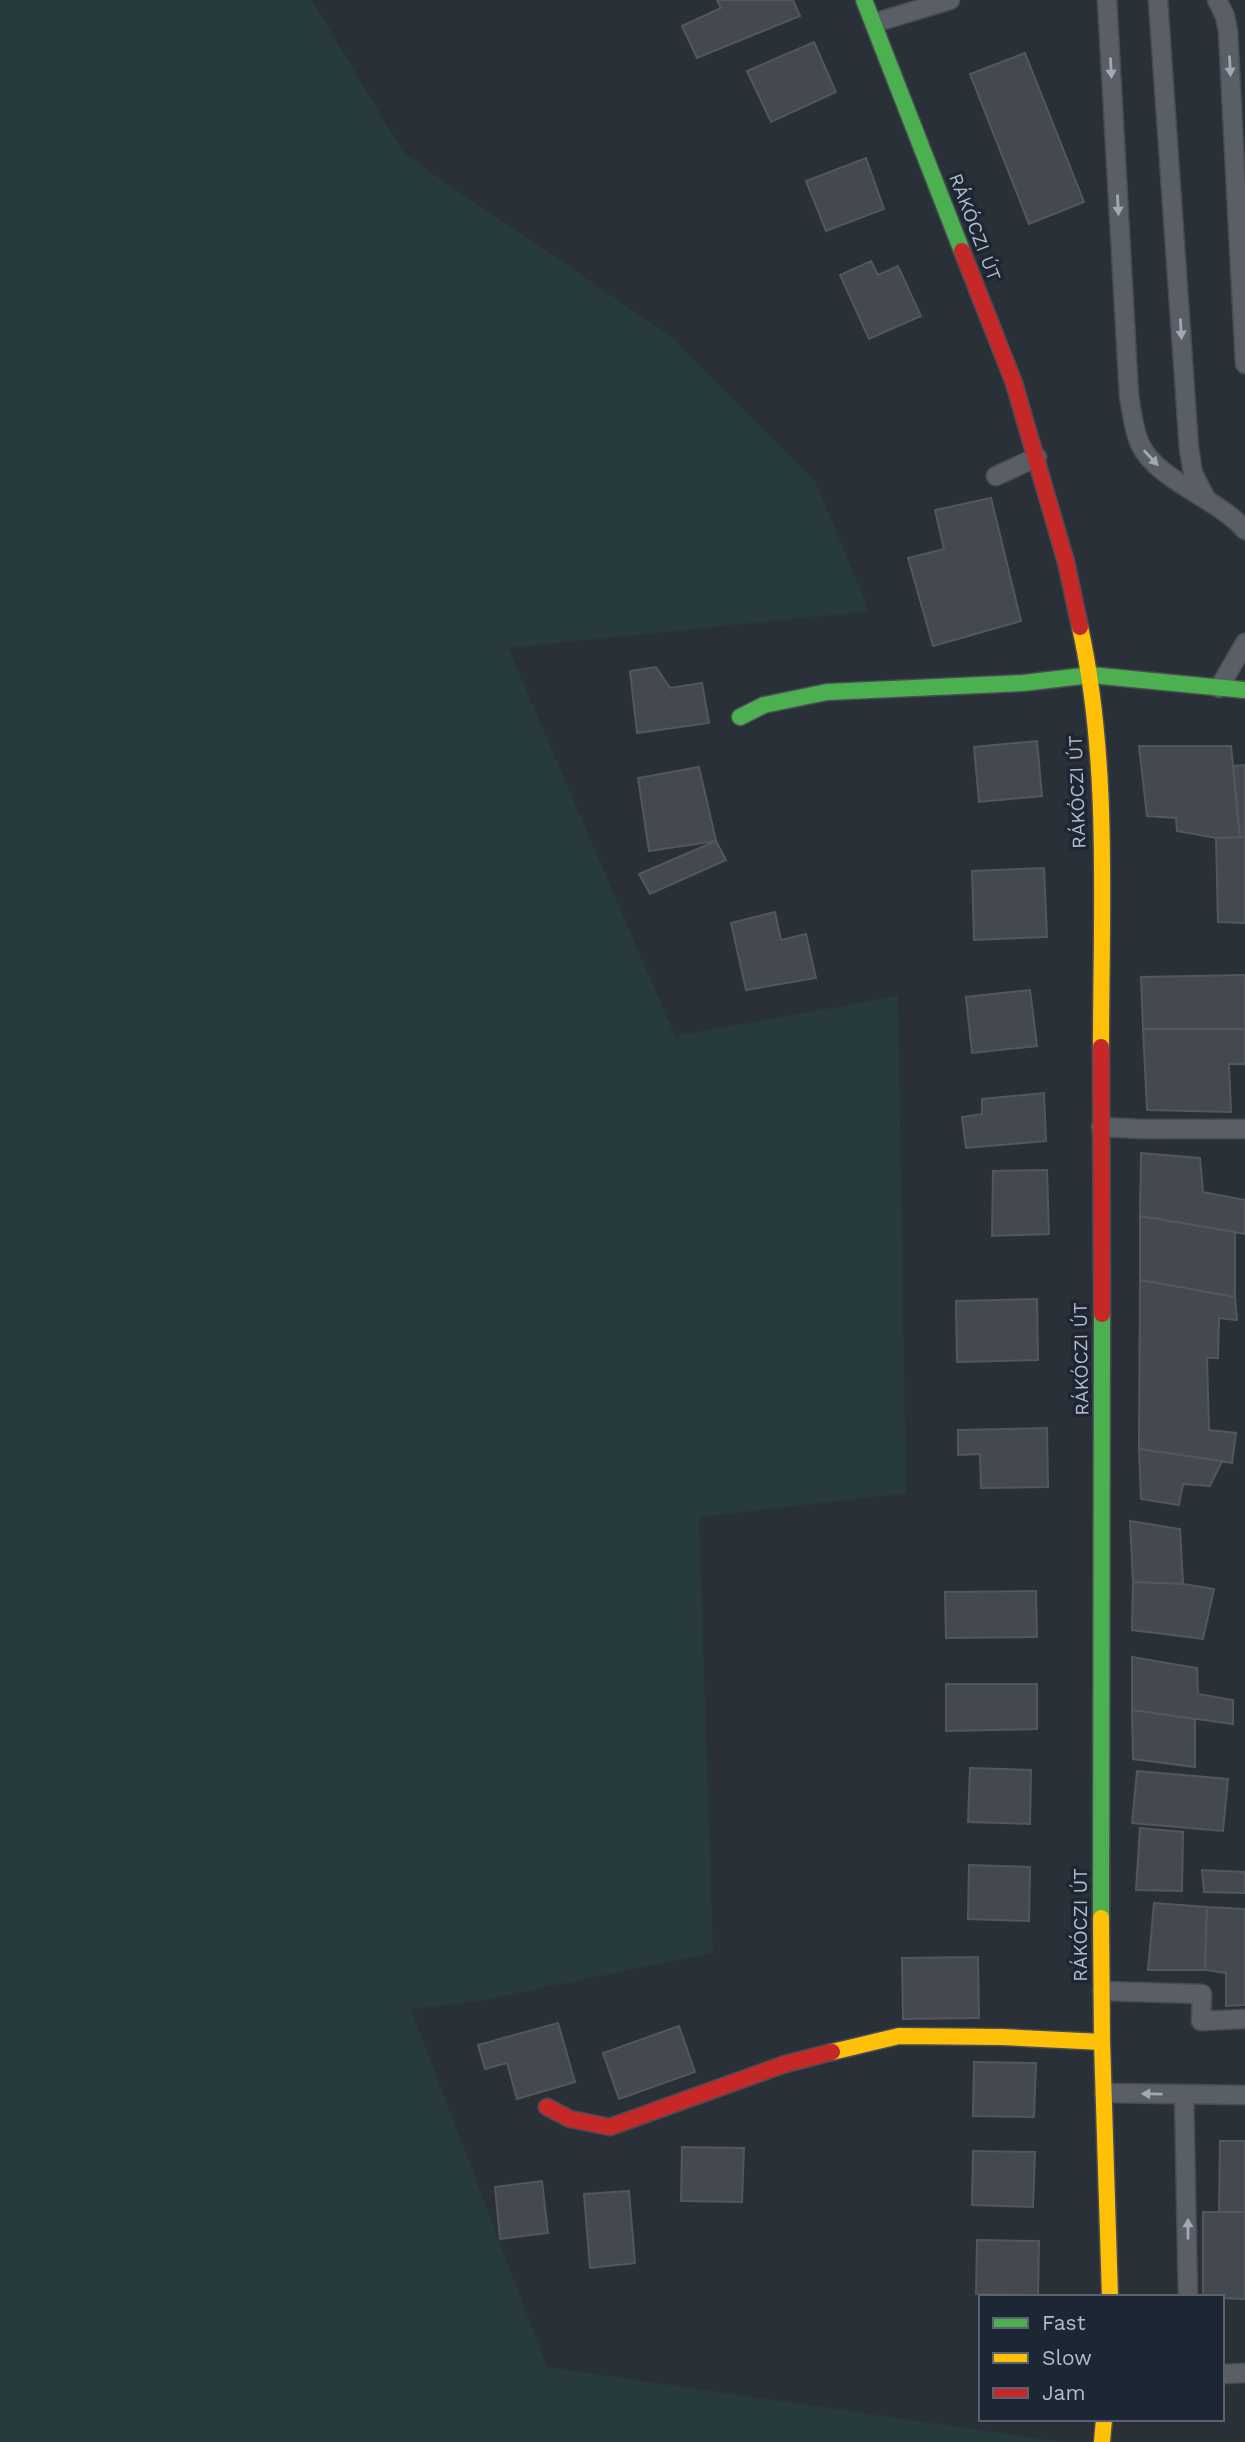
<svg xmlns="http://www.w3.org/2000/svg" width="1245" height="2442" font-family="'Work Sans',sans-serif">
<rect width="100%" height="100%" fill="#2a3038"/>
<polygon fill="#273a3e" points="0,0 312,0 404,154 672,337 816,483 869,611 508,648 675,1036 898,996 906,1493 699,1517 713,1953 473,2002 411,2009 547,2367 1061,2442 0,2442"/>
<g fill="#444950" stroke="#52575f" stroke-width="2">
<polygon points="717,0 793,0 800,16 697,58 682,26 721,8"/>
<polygon points="814,42 836,92 771,122 747,71"/>
<polygon points="1025,53 1084,202 1029,224 970,74"/>
<polygon points="866,158 884,209 826,231 806,181"/>
<polygon points="871,261 878,275 898,266 921,316 869,339 840,275"/>
<polygon points="991,498 1021,621 933,646 908,558 944,549 935,510"/>
<polygon points="656,667 670,688 702,683 709,723 637,733 630,671"/>
<polygon points="1037,741 1042,796 979,802 974,747"/>
<polygon points="1139,746 1231,746 1240,838 1216,838 1177,831 1176,818 1147,816"/>
<polygon points="1245,765 1245,837 1240,838 1233,766"/>
<polygon points="699,767 716,841 649,851 638,778"/>
<polygon points="1245,837 1245,923 1218,922 1216,838"/>
<polygon points="716,841 726,860 650,894 639,874"/>
<polygon points="1044,868 1047,937 974,940 972,871"/>
<polygon points="775,912 781,940 806,934 816,978 746,990 731,923"/>
<polygon points="1245,975 1245,1029 1143,1029 1141,977"/>
<polygon points="1030,990 1037,1046 972,1053 966,997"/>
<polygon points="1143,1029 1245,1029 1245,1064 1229,1064 1231,1112 1147,1110"/>
<polygon points="1044,1093 1046,1141 966,1148 962,1117 982,1114 982,1099"/>
<polygon points="1141,1153 1200,1158 1203,1192 1245,1200 1245,1234 1140,1216"/>
<polygon points="1047,1170 1049,1234 992,1236 993,1171"/>
<polygon points="1140,1216 1235,1232 1235,1297 1140,1280"/>
<polygon points="1140,1280 1235,1297 1237,1320 1219,1318 1218,1358 1207,1358 1209,1430 1236,1433 1232,1463 1139,1449"/>
<polygon points="1037,1299 1038,1360 957,1362 956,1301"/>
<polygon points="1047,1428 1048,1487 981,1488 980,1454 958,1455 958,1430"/>
<polygon points="1139,1449 1222,1461 1210,1486 1183,1484 1179,1505 1141,1499"/>
<polygon points="1130,1521 1180,1529 1183,1584 1133,1582"/>
<polygon points="1133,1582 1183,1584 1214,1589 1203,1639 1132,1630"/>
<polygon points="1036,1591 1037,1637 946,1638 945,1592"/>
<polygon points="1132,1657 1197,1668 1198,1694 1233,1700 1233,1724 1132,1710"/>
<polygon points="946,1684 1037,1684 1037,1729 946,1731"/>
<polygon points="1132,1710 1195,1719 1195,1767 1133,1759"/>
<polygon points="970,1768 1031,1770 1030,1824 968,1822"/>
<polygon points="1137,1771 1228,1779 1223,1831 1132,1823"/>
<polygon points="1140,1828 1183,1832 1182,1891 1136,1890"/>
<polygon points="969,1865 1030,1867 1029,1921 968,1919"/>
<polygon points="1202,1870 1245,1872 1245,1893 1204,1892"/>
<polygon points="1154,1903 1207,1907 1205,1970 1148,1970"/>
<polygon points="1207,1907 1245,1909 1245,2005 1226,2006 1226,1973 1205,1970"/>
<polygon points="978,1957 979,2018 903,2019 902,1958"/>
<polygon points="558,2023 575,2082 517,2099 507,2063 485,2069 478,2045"/>
<polygon points="679,2026 695,2072 619,2099 603,2053"/>
<polygon points="974,2062 1036,2063 1034,2117 973,2116"/>
<polygon points="1220,2141 1245,2141 1245,2212 1219,2212"/>
<polygon points="682,2147 744,2148 742,2202 681,2201"/>
<polygon points="973,2151 1035,2152 1033,2207 972,2205"/>
<polygon points="542,2181 548,2233 500,2239 495,2187"/>
<polygon points="629,2191 635,2263 590,2268 584,2194"/>
<polygon points="1203,2212 1245,2212 1245,2299 1203,2297"/>
<polygon points="977,2240 1039,2241 1038,2295 976,2294"/>
</g>
<g fill="none" stroke-linecap="round" stroke-linejoin="round">
<g stroke="#484c53" stroke-width="21">
<g id="lane">
<path d="M1107 0 1129 396C1132 411 1133 429 1140 444 1156 480 1219 499 1245 530"/>
<polyline points="1158,0 1189,449 1193,473 1205,497"/>
<polyline points="1217,0 1225,16 1228,31 1245,364"/>
<polyline points="874,23 950,0"/>
<polyline points="996,476 1037,457"/>
<polyline points="1219,688 1245,643"/>
<polyline points="1101,1127 1142,1129 1245,1129"/>
<polyline points="1102,1991 1202,1994 1201,2021 1245,2019"/>
<polyline points="1104,2093 1245,2095"/>
<polyline points="1184,2094 1188,2297"/>
<polyline points="1222,2374 1245,2373"/>
</g>
</g>
<g stroke="#484c53" stroke-width="19">
<g id="fast">
<polyline points="864,0 962,251"/>
<polyline points="740,717 764,705 827,692 1023,683 1091,675 1245,690"/>
<polyline points="1101,1918 1102,1314"/>
</g>
</g>
<g stroke="#484c53" stroke-width="19">
<g id="slow">
<path d="M1080 627C1110 762 1101 909 1101 1047"/>
<polyline points="1101,1918 1102,2042 1110,2297"/>
<polyline points="832,2052 899,2036 1002,2037 1102,2042"/>
<polyline points="1102,2442 1104,2419"/>
</g>
</g>
<g stroke="#484c53" stroke-width="19">
<g id="jam">
<polyline points="962,251 1014,383 1066,562 1080,627"/>
<polyline points="1101,1047 1102,1314"/>
<polyline points="547,2107 570,2119 610,2127 785,2064 832,2052"/>
</g>
</g>
<use href="#lane" stroke="#5a5e66" stroke-width="18"/>
<use href="#fast" stroke="#4caf50" stroke-width="16"/>
<use href="#slow" stroke="#ffc107" stroke-width="16"/>
<use href="#jam" stroke="#c62828" stroke-width="16"/>
</g>
<defs><path id="oneway-solid" d="M-6-.8H1V-3.2L6.5 0L1 3.2V.8H-6Z" transform="scale(1.75)"/></defs>
<g fill="#a2a9b5">
<use href="#oneway-solid" transform="translate(1230 66) rotate(87)"/>
<use href="#oneway-solid" transform="translate(1111 68) rotate(87)"/>
<use href="#oneway-solid" transform="translate(1118 205) rotate(87)"/>
<use href="#oneway-solid" transform="translate(1181 329) rotate(86)"/>
<use href="#oneway-solid" transform="translate(1151 458) rotate(47)"/>
<use href="#oneway-solid" transform="translate(1152 2094) rotate(-179)"/>
<use href="#oneway-solid" transform="translate(1188 2229) rotate(-90)"/>
</g>
<g text-anchor="middle" dominant-baseline="central" stroke-width="7" stroke-linejoin="round" paint-order="stroke">
<g font-size="19" fill="#b4bcc9" stroke="#1d2633">
<text transform="translate(975 227) rotate(69)">RÁKÓCZI ÚT</text>
<text transform="translate(1077 792) rotate(-92)">RÁKÓCZI ÚT</text>
<text transform="translate(1081 1359) rotate(-91)">RÁKÓCZI ÚT</text>
<text transform="translate(1080 1925) rotate(-90)">RÁKÓCZI ÚT</text>
</g>
</g>
<rect x="979" y="2295" width="245" height="126" fill="#1d2633" stroke="#59626f" stroke-width="2"/>
<rect x="993" y="2318" width="35" height="10" fill="#4caf50" stroke="#59626f" stroke-width="2"/>
<text x="1042" y="2330" font-size="21" fill="#b4bcc9">Fast</text>
<rect x="993" y="2353" width="35" height="10" fill="#ffc107" stroke="#59626f" stroke-width="2"/>
<text x="1042" y="2365" font-size="21" fill="#b4bcc9">Slow</text>
<rect x="993" y="2388" width="35" height="10" fill="#c62828" stroke="#59626f" stroke-width="2"/>
<text x="1042" y="2400" font-size="21" fill="#b4bcc9">Jam</text>
</svg>
